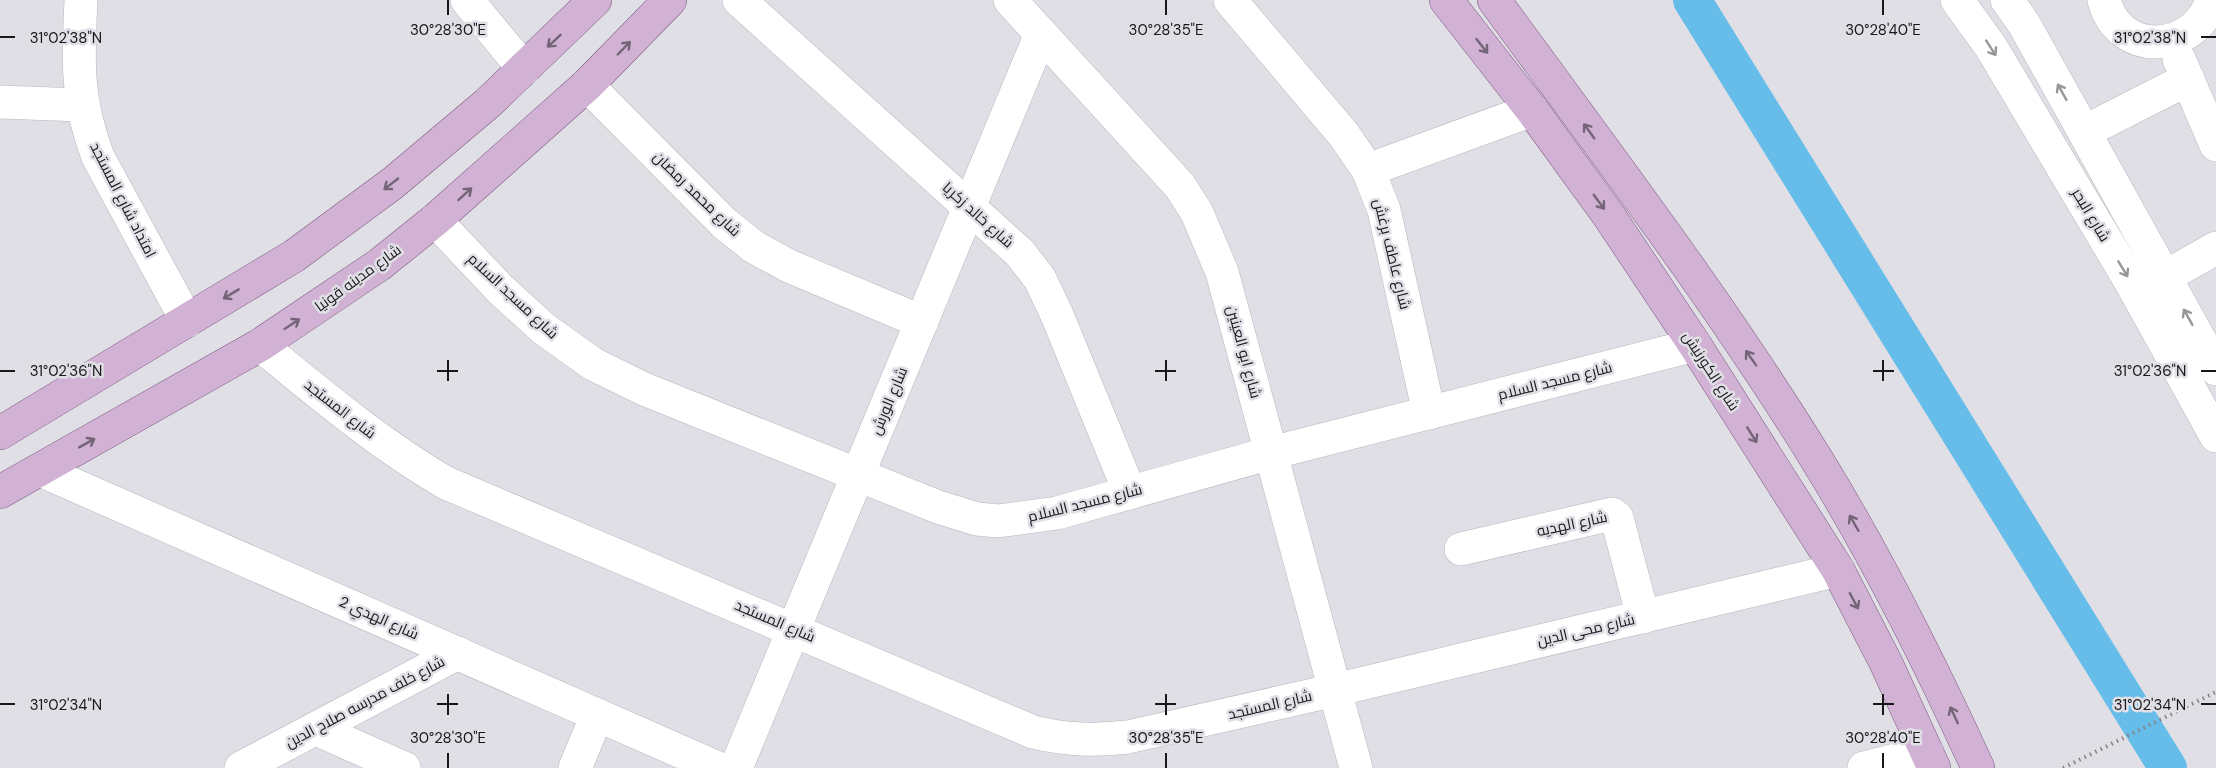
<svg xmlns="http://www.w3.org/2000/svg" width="2216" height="768" font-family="'DM Sans',Cairo,sans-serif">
<rect width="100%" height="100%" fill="#e0dfe6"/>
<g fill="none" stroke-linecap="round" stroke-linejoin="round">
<polyline stroke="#66bde9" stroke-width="38" points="1692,0 2168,768"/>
<g stroke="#b7b6bd" stroke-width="34">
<g id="minor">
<path d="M81 0C78 61 76 99 98 157L187 321"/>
<polyline points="467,0 524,69"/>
<polyline points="739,0 1020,253 1040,279 1057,315 1130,493"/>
<polyline points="1010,0 1180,186 1197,213 1222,272 1356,768"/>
<polyline points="1230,0 1344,135 1368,170 1384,210 1429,413"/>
<polyline points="1957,0 1991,47 2132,284 2216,436"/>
<polyline points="2007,0 2024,24 2216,369"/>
<path d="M2104 0C2119 58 2194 54 2212 0"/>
<polyline points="2179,59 2216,145"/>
<polyline points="587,85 724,223 754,247 789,266 922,322"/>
<polyline points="0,102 81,105"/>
<polyline points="2084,132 2188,79"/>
<polyline points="1368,170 1532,110"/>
<polyline points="435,220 500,289 544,329 593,364 644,389 938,507 977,519 998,521 1057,513 1271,453 1695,345"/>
<polyline points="2165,277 2216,248"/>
<path d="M260 345C320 394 379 444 446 483L1033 732C1067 740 1094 741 1128 737L1335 690 1838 570"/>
<polyline points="40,470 718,768"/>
<polyline points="1461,549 1612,514 1617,518 1643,617"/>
<polyline points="316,729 404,768"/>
<polyline points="241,768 458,653"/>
<polyline points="575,768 597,715"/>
<polyline points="736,768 1041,34"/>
<polyline points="1864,768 1927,752"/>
</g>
</g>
<g stroke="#7d5a80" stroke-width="34">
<g id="major">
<polyline points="1446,0 1532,110 1609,216 1695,345 1838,570 1886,663 1934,768"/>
<path d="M1494 0C1604 151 1719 301 1817 460 1878 559 1930 663 1978 768"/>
<polyline points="0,433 294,256 393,183 488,103 595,0"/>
<polyline points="0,492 260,345 379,265 435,220 587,85 670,0"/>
</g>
</g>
<polyline stroke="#828186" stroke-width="4" stroke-dasharray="1.5 4.5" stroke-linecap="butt" points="2063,768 2216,692"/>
<use href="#minor" stroke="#fff" stroke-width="33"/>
<use href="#major" stroke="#d1b2d4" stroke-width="33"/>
</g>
<defs><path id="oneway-shaft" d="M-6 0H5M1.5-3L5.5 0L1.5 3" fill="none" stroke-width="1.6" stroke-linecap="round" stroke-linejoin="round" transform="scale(1.5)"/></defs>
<g stroke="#746477">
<use href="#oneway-shaft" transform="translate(554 41) rotate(137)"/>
<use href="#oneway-shaft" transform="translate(1482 46) rotate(52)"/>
<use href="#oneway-shaft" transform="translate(624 48) rotate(-46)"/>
<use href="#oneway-shaft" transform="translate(1589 131) rotate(-126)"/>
<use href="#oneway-shaft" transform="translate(391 184) rotate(142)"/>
<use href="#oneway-shaft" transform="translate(465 194) rotate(-42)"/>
<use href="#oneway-shaft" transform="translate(1599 202) rotate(54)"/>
<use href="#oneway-shaft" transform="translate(231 294) rotate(149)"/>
<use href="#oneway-shaft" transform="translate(292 324) rotate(-33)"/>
<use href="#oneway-shaft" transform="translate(1751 358) rotate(-125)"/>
<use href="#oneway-shaft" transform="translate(1752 435) rotate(58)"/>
<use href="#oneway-shaft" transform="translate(87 443) rotate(-29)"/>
<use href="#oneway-shaft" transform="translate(1854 523) rotate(-120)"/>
<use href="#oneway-shaft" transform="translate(1854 601) rotate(62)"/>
<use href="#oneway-shaft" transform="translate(1954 715) rotate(-115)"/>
</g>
<g stroke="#979798">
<use href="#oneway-shaft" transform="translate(1991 48) rotate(57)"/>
<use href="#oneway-shaft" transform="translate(2062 92) rotate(-119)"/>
<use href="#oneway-shaft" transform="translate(2123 269) rotate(59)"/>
<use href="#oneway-shaft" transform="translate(2188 317) rotate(-119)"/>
</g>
<path fill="none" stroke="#18171a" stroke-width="2" d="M448 0V15M1166 0V15M1883 0V15M0 37H15M2201 37H2216M448 360V381M1166 360V381M1883 360V381M0 371H15M437 371H458M1155 371H1176M1873 371H1894M2201 371H2216M448 694V715M1166 694V715M1883 694V715M0 704H15M437 704H458M1155 704H1176M1873 704H1894M2201 704H2216M448 753V768M1166 753V768M1883 753V768"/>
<g text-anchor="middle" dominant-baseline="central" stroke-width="5" stroke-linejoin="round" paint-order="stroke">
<g font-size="15" fill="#18171a" stroke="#e0dfe6">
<text transform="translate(697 194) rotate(44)">شارع محمد رمضان</text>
<text transform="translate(123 200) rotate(63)">امتداد شارع المستجد</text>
<text transform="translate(978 215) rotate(42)">شارع خالد زكريا</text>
<text transform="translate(2091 215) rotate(59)">شارع البحر</text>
<text transform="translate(1392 254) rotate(76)">شارع عاطف برغش</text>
<text transform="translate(358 278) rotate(-36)">شارع مدينه قونيا</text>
<text transform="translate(513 296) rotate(43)">شارع مسجد السلام</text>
<text transform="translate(1244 352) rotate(75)">شارع ابو العينين</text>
<text transform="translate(1711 371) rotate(57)">شارع الكورنيش</text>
<text transform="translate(1555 381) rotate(-14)">شارع مسجد السلام</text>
<text transform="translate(889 401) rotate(-67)">شارع الورش</text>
<text transform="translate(340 409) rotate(38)">شارع المستجد</text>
<text transform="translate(1085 503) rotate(-14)">شارع مسجد السلام</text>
<text transform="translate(1572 524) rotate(-12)">شارع الهديه</text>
<text transform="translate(379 618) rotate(24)">شارع الهدي 2</text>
<text transform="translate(775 621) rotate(23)">شارع المستجد</text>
<text transform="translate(1586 630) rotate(-13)">شارع محى الدين</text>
<text transform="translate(365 702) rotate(-28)">شارع خلف مدرسه صلاح الدين</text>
<text transform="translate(1270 705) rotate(-13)">شارع المستجد</text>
</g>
</g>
<g font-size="15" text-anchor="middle" fill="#18171a" stroke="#e0dfe6" stroke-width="5" stroke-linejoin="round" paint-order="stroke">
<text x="448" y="35">30°28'30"E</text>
<text x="1166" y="35">30°28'35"E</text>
<text x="1883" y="35">30°28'40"E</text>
<text x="66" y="43">31°02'38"N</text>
<text x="2150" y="43">31°02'38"N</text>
<text x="66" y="376">31°02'36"N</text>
<text x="2150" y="376">31°02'36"N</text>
<text x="66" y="710">31°02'34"N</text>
<text x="2150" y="710">31°02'34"N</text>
<text x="448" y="743">30°28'30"E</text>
<text x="1166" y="743">30°28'35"E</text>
<text x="1883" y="743">30°28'40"E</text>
</g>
</svg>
